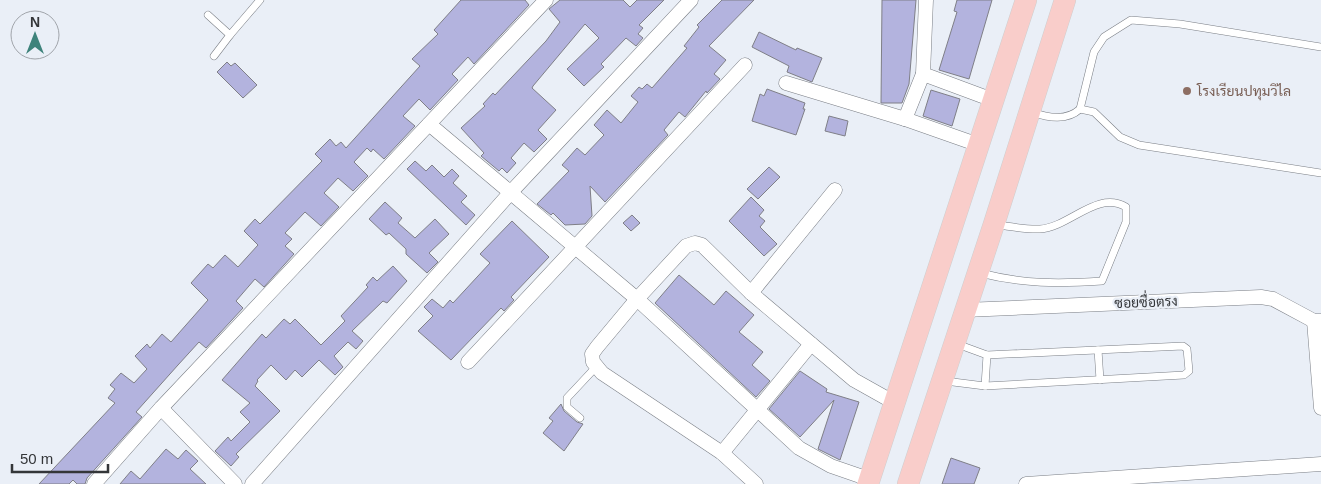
<svg xmlns="http://www.w3.org/2000/svg" width="1321" height="484" font-family="Helvetica,Sarabun,sans-serif">
<rect width="100%" height="100%" fill="#eaeff7"/>
<g fill="#b3b3de" stroke="#7f7f87">
<polygon points="461,0 525,0 529,5 474,64 468,57 452,74 458,80 430,110 419,99 403,116 415,126 384,159 373,149 371,152 367,148 354,162 368,176 353,191 338,178 324,193 339,207 321,226 305,212 285,233 292,239 285,246 294,254 264,287 255,279 236,301 243,308 206,348 199,342 178,365 136,412 142,417 87,478 85,484 77,484 73,480 69,484 39,484 115,403 108,398 115,389 110,385 121,373 134,383 147,369 135,356 147,344 150,348 162,334 171,342 208,300 191,283 208,264 213,268 225,255 238,267 258,245 244,231 255,219 260,224 322,161 315,154 330,139 336,146 341,142 346,148 420,66 412,59 438,34 434,30"/>
<polygon points="560,0 623,0 630,7 637,0 664,0 639,25 643,28 638,34 643,38 636,46 626,38 601,64 604,67 584,86 567,69 599,38 585,24 533,86 532,88 556,110 538,130 547,139 534,152 524,143 511,158 516,163 507,173 502,168 499,171 481,156 484,153 461,128 485,106 483,104 493,93 495,95 546,41 560,22 549,9"/>
<polygon points="722,0 754,0 709,46 726,60 714,74 720,79 707,93 706,91 685,117 679,112 664,130 668,135 605,202 590,186 592,216 585,224 565,225 553,213 551,215 537,204 569,171 562,165 577,148 585,155 604,135 594,125 607,110 621,123 638,102 631,96 639,87 642,89 647,84 652,88 687,48 684,46 699,27 697,25"/>
<polygon points="882,0 916,0 909,84 902,103 881,103"/>
<polygon points="957,0 992,0 969,79 939,70 957,12 954,11"/>
<polygon points="759,32 796,50 797,48 822,58 812,82 787,72 789,66 752,47"/>
<polygon points="227,62 231,66 235,63 257,85 243,98 217,72"/>
<polygon points="767,89 805,103 803,109 805,109 796,135 752,121 760,94 764,96"/>
<polygon points="931,90 960,99 952,126 923,116"/>
<polygon points="829,116 848,121 845,136 825,131"/>
<polygon points="415,161 426,171 432,165 444,177 452,169 459,176 453,183 467,196 461,202 475,215 466,225 407,169"/>
<polygon points="769,167 780,177 758,199 747,189"/>
<polygon points="751,197 764,210 759,216 765,221 760,227 777,244 764,256 729,221"/>
<polygon points="385,202 402,218 398,223 415,238 435,219 449,234 429,253 438,262 427,273 406,254 406,249 389,233 386,235 369,219"/>
<polygon points="632,215 640,223 631,231 623,223"/>
<polygon points="512,221 549,257 511,297 514,300 504,311 501,308 451,360 418,331 433,316 424,307 432,299 443,308 450,300 453,303 490,263 480,254"/>
<polygon points="393,266 407,281 387,303 383,301 352,331 363,341 356,349 348,342 334,356 343,367 335,375 319,360 302,377 295,370 286,380 271,365 257,380 258,381 255,386 280,411 236,454 239,457 231,466 215,451 228,437 231,441 250,422 240,412 250,403 222,380 262,334 266,338 284,319 290,324 295,319 321,345 345,321 341,316 368,287 366,285 373,277 377,281"/>
<polygon points="679,275 714,305 726,291 754,315 739,332 763,352 752,365 770,381 756,397 655,303"/>
<polygon points="800,371 827,389 826,392 859,402 840,460 818,449 834,400 800,437 769,409"/>
<polygon points="561,404 564,411 577,422 583,424 564,451 543,433 553,421 549,418"/>
<polygon points="166,449 178,459 186,450 198,461 190,469 206,484 120,484 131,471 140,479"/>
<polygon points="951,458 980,468 974,484 942,484"/>
</g>
<g fill="none" stroke-linecap="round" stroke-linejoin="round">
<g stroke="#7a7e85" stroke-width="8">
<g id="service">
<polyline points="208,15 230,35 260,0"/>
<polyline points="214,56 230,35"/>
<polyline points="1080,109 1094,112 1120,137 1139,145 1321,173"/>
<path d="M1032 112C1048 118 1067 121 1080 109L1094 52 1104 37 1131 20 1180 24 1321 47"/>
<path d="M980 273C1023 284 1058 284 1102 281L1126 222V207C1097 190 1070 227 1040 229 1026 230 1010 226 997 225"/>
<polyline points="1098,350 1100,380"/>
<polyline points="945,381 985,386 987,355 957,344"/>
<polyline points="985,386 1184,375 1189,371 1187,349 1183,346 987,355"/>
<polyline points="580,418 567,407 567,398 596,367"/>
</g>
</g>
<g stroke="#7a7e85" stroke-width="15">
<g id="minor">
<polyline points="926,0 923,74 993,100"/>
<polyline points="786,83 905,119 979,145"/>
<polyline points="905,119 923,74"/>
<polyline points="429,124 637,299 799,448 831,466 869,479"/>
<polyline points="751,293 835,190"/>
<polyline points="965,310 1261,297 1273,299 1314,321 1321,321"/>
<polyline points="1314,321 1321,408"/>
<polyline points="468,362 745,65"/>
<polyline points="161,408 235,484"/>
<polyline points="722,453 811,344"/>
<polyline points="94,484 161,408 546,0"/>
<polyline points="252,484 511,192 691,0"/>
<polyline points="756,484 722,453 602,373 593,362 592,354 597,347 637,299 686,246 695,243 702,245 751,293 854,380 895,403"/>
<polyline points="1026,484 1321,464"/>
</g>
</g>
<g stroke="#cecfcf" stroke-width="22">
<g id="primary">
<polyline points="868,484 1026,0"/>
<polyline points="908,484 994,224 1065,0"/>
</g>
</g>
<use href="#service" stroke="#fff" stroke-width="7"/>
<use href="#minor" stroke="#fff" stroke-width="14"/>
<use href="#primary" stroke="#f9cdca" stroke-width="21"/>
</g>
<circle fill="#8d6e63" stroke="#eaeff7" stroke-width="2" cx="1187" cy="91" r="5"/>
<g text-anchor="middle" dominant-baseline="central" stroke-width="4.5" stroke-linejoin="round" paint-order="stroke">
<g font-size="14" fill="#785e54" stroke="#eaeff7" text-anchor="start">
<text x="1197" y="91">โรงเรียนปทุมวิไล</text>
</g>
<g font-size="14" fill="#343639" stroke="#eaeff7">
<text transform="translate(1146 302) rotate(-2)">ซอยซื่อตรง</text>
</g>
</g>
<g transform="translate(35 35)"><circle r="24" fill="#eaeff7" stroke="#a1a5ab"/>
<path d="M0-4L9 19L0 12L-9 19Z" fill="#3e837b"/>
<text y="-8" font-size="14" font-weight="bold" text-anchor="middle" fill="#343639">N</text>
</g>
<path d="M12 464v8h96v-8" fill="none" stroke="#343639" stroke-width="2.5"/>
<text x="20" y="464" font-size="15" fill="#343639" stroke="#eaeff7" stroke-width="4" paint-order="stroke">50 m</text>
</svg>
